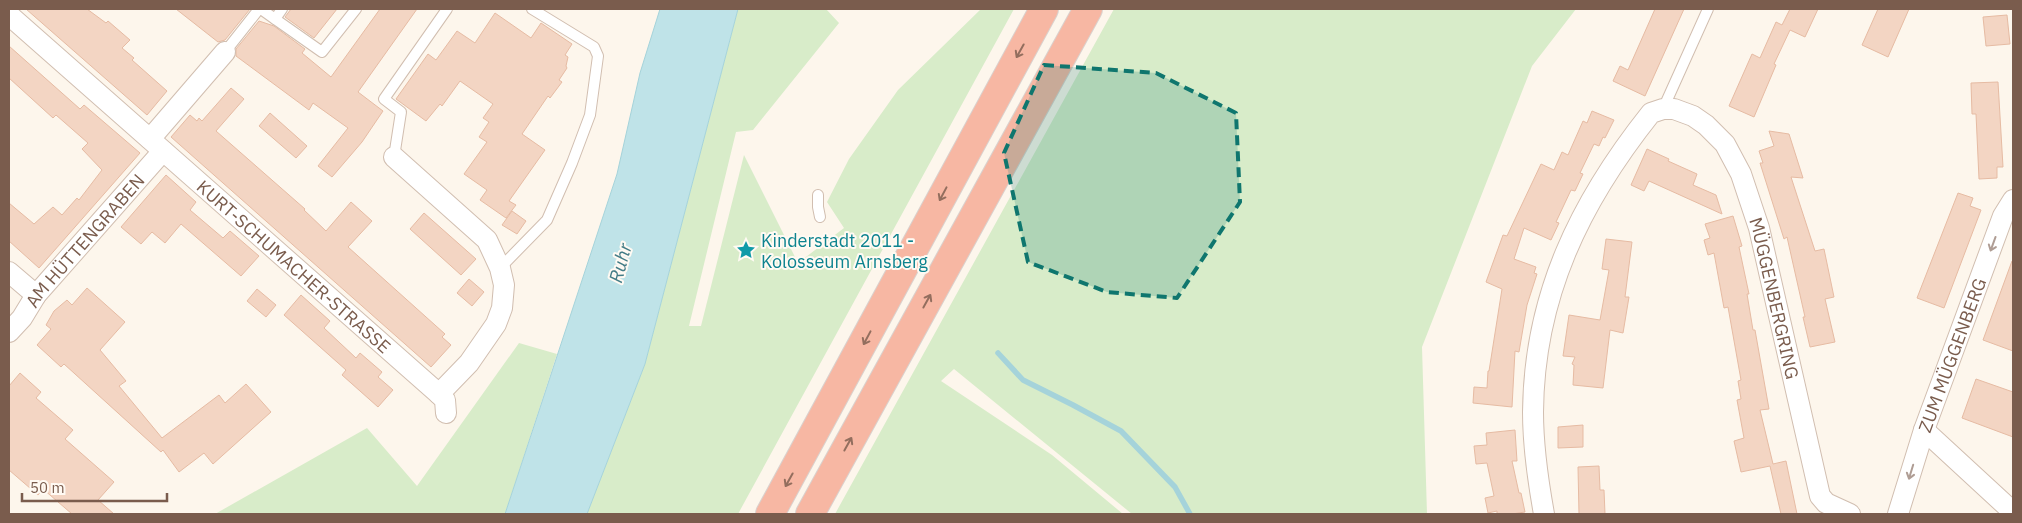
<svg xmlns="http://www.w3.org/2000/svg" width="2022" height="523" font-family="'IBM Plex Sans',sans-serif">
<rect width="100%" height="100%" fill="#fdf6ec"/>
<g fill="#d8ecc9">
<polygon points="738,9 826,9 839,23 753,130 736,132 689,326 701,326 744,155 798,263 844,228 827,202 849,159 898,90 981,9 1014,9 738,514 587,514 645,364"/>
<polygon points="1114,9 1576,9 1532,66 1422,347 1427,514 1132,514 954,369 941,381 1052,455 1123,514 835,514"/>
<polygon points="519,343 557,354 505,514 215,514 367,428 417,486"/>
</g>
<polygon fill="#bfe3e8" stroke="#a5d3da" points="660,9 738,9 645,364 587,514 505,514 617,174 640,73"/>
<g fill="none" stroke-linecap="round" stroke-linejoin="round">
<polyline stroke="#a5d3da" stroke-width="5.5" points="998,353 1023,380 1073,405 1121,431 1175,487 1190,514"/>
</g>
<g fill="#f3d5c3" stroke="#e6bba3">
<polygon points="26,9 87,9 106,23 108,21 130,40 122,48 134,58 132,60 167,91 147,115"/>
<polygon points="176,9 250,9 225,40 218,42"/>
<polygon points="291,9 337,9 314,38 285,17"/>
<polygon points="380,9 417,9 358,92 383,111 362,142 332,177 318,166 348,128 313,103 309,110 236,56 236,49 259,21 274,26 305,49 302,53 331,77"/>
<polygon points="1655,9 1684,9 1645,96 1613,81 1620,66 1628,70"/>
<polygon points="1790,9 1818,9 1805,37 1790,30 1774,64 1776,65 1754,117 1729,106 1752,54 1760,58 1776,22 1782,25"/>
<polygon points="1878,9 1909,9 1888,57 1862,45"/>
<polygon points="495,13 531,38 541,23 572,44 565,55 568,57 566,66 567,68 559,80 562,82 550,98 548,96 522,134 545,150 509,201 516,205 506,218 480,200 487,190 464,174 487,142 479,137 489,122 483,118 493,104 460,81 442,106 440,104 426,121 396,99 428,54 436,60 457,31 475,43"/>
<polygon points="2007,15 2010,44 1986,46 1983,17"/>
<polygon points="9,46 80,109 84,105 140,153 39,268 9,241 9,203 34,224 53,207 62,215 77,198 79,200 102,170 82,149 88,143 56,115 53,118 9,78"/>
<polygon points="1998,82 2003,167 1997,167 1997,178 1979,179 1976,114 1972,114 1971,83"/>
<polygon points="231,88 244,99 216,131 305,209 304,210 326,231 351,202 372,221 348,247 445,334 442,337 451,345 431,367 171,137 190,115 197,121 199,118 202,121"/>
<polygon points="1592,111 1614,120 1605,138 1603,137 1599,146 1594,144 1580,173 1583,174 1575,191 1571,190 1556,222 1559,223 1551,240 1524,228 1514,259 1536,267 1534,273 1537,274 1527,305 1519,352 1515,351 1512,407 1473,403 1474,387 1487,388 1488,371 1489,371 1502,289 1486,282 1503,235 1507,236 1541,164 1554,170 1562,152 1568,155 1583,121 1587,123"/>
<polygon points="270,113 307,146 296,158 259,126"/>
<polygon points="1769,131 1789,134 1803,178 1791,177 1815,251 1824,249 1834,297 1825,299 1835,342 1810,347 1803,317 1805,317 1787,237 1784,239 1760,163 1763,163 1759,151 1774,146"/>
<polygon points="1647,149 1669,159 1668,161 1697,174 1693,185 1716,195 1722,214 1649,181 1644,191 1631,185"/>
<polygon points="166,175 196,202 190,210 223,238 230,231 259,256 241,276 181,224 165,243 152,232 141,244 121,227"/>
<polygon points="1958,193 1973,198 1970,206 1981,210 1944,308 1917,298"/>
<polygon points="512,211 526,221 517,234 502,225"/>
<polygon points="424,213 476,259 461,275 410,229"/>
<polygon points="1733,216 1742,246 1739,247 1749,294 1747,294 1753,330 1755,330 1769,409 1760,410 1773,464 1786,461 1797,514 1781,514 1770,466 1741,472 1734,441 1744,438 1737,400 1741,399 1738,381 1741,380 1728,307 1724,308 1714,253 1708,255 1704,240 1710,238 1705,224"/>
<polygon points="1606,239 1632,242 1625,297 1629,297 1623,333 1610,330 1603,388 1573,385 1574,365 1572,364 1575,357 1563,356 1569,315 1600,320 1609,270 1602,269"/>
<polygon points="2012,261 2013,262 2013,351 1983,340"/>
<polygon points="469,279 484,292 472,306 457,293"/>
<polygon points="87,288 125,322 100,350 126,381 119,386 162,438 219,395 225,403 246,384 271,412 213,464 204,453 179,472 163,450 161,452 64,364 61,367 37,345 51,329 46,325 54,311 67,300 72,305"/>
<polygon points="257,289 276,305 266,317 247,301"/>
<polygon points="301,295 330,321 324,328 356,358 360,353 382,372 378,377 393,390 378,407 342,375 346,370 284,315"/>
<polygon points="20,373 41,392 36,398 73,430 65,439 114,482 98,500 114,514 72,514 43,489 38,495 9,470 9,386"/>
<polygon points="1976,379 2013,392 2013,437 1962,418"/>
<polygon points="1583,425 1583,447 1558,448 1558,427"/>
<polygon points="1515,430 1517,461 1512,461 1519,493 1521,493 1525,512 1512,514 1497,514 1497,511 1488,513 1485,498 1494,496 1487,463 1476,464 1474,446 1487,445 1486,433"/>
<polygon points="1599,466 1600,490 1604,490 1605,514 1579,514 1578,467"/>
</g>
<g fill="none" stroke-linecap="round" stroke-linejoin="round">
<g stroke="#d1beb0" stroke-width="12">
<g id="service">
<polyline points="261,9 275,19 282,9"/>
<polyline points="275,19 322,52 356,9"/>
<polyline points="225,52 259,9"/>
<polyline points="1663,109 1708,9"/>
<polyline points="394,157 401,112 384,99 447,9"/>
<polyline points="818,195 818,207 820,217"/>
<polyline points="500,268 547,220 572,163 590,115 598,56 594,47 532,9"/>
</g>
</g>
<g stroke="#d1beb0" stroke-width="22">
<g id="minor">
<path id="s1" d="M9 15 439 394 445 400 446 413"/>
<polyline points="150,139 225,52"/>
<polyline points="394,157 487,240 500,268 504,285 502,308 496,324 469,363 439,394"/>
<polyline points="9,272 36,295"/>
<path id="s2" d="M9 332 22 318 36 295 163 151"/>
<polyline points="1924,430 2013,512"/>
<path id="s3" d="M1544 514C1538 481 1533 446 1533 412 1534 296 1580 202 1651 113L1663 109H1674L1693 116 1706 125 1725 144 1741 174 1759 228 1820 496 1826 503 1850 514"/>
<path id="s4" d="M1898 514 1924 430 2003 216 2013 200"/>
</g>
</g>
<g stroke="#dad1cd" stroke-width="30">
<g id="motorway">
<polyline points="770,514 1044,9"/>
<polyline points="810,514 1088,9"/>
</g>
</g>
<use href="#service" stroke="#fff" stroke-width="10"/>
<use href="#minor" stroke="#fff" stroke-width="20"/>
<use href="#motorway" stroke="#f7b7a3" stroke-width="28"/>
</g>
<defs><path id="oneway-shaft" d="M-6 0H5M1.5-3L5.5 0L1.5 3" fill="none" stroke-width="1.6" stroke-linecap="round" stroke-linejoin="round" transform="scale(1.25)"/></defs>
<g stroke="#936e5e">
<use href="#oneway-shaft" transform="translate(1020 51) rotate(119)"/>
<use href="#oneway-shaft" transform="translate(943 194) rotate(118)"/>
<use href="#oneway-shaft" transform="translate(927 301) rotate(-61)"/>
<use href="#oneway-shaft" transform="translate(867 338) rotate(118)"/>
<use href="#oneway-shaft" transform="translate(848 444) rotate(-61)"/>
<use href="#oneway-shaft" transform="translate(789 480) rotate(119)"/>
</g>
<g stroke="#af9d94">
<use href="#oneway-shaft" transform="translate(1993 244) rotate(110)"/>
<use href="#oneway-shaft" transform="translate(1911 472) rotate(107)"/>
</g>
<path fill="#0f766e" fill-opacity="0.2" stroke="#0f766e" stroke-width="4" stroke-dasharray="10 6" stroke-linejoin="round" d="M1044 65 1156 73 1236 113 1240 202 1177 298 1107 292 1028 262 1004 153Z"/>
<defs>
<g id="sight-bare" transform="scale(1.5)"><path d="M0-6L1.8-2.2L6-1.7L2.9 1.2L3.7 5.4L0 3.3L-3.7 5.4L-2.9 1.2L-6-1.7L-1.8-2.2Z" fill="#0f9aa8" stroke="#fffaf3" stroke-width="2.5" paint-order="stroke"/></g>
</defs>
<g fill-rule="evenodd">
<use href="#sight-bare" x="746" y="250"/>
</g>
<g text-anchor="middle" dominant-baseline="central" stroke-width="4" stroke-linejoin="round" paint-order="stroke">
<g font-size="18" fill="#0d838f" stroke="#fffaf3" text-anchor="start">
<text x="761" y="240">Kinderstadt 2011 -<tspan x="761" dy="21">Kolosseum Arnsberg</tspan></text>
</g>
<g font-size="18" fill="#7a5c4d" stroke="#fffaf3">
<text stroke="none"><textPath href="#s2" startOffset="119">AM HÜTTENGRABEN</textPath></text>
<text stroke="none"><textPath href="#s1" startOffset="380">KURT-SCHUMACHER-STRASSE</textPath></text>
<text stroke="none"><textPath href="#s3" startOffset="680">MÜGGENBERGRING</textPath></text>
<text stroke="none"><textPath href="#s4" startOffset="168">ZUM MÜGGENBERG</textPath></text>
</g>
<g font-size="19" font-style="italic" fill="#437c86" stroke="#fffaf3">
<text transform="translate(620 263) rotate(-75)">Ruhr</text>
</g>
</g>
<rect width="2022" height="523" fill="none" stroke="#7a5c4d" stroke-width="20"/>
<path d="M22 493v8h145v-8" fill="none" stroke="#7a5c4d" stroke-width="2.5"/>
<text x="30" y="493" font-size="15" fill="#7a5c4d" stroke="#fffaf3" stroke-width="4" paint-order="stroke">50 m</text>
</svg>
